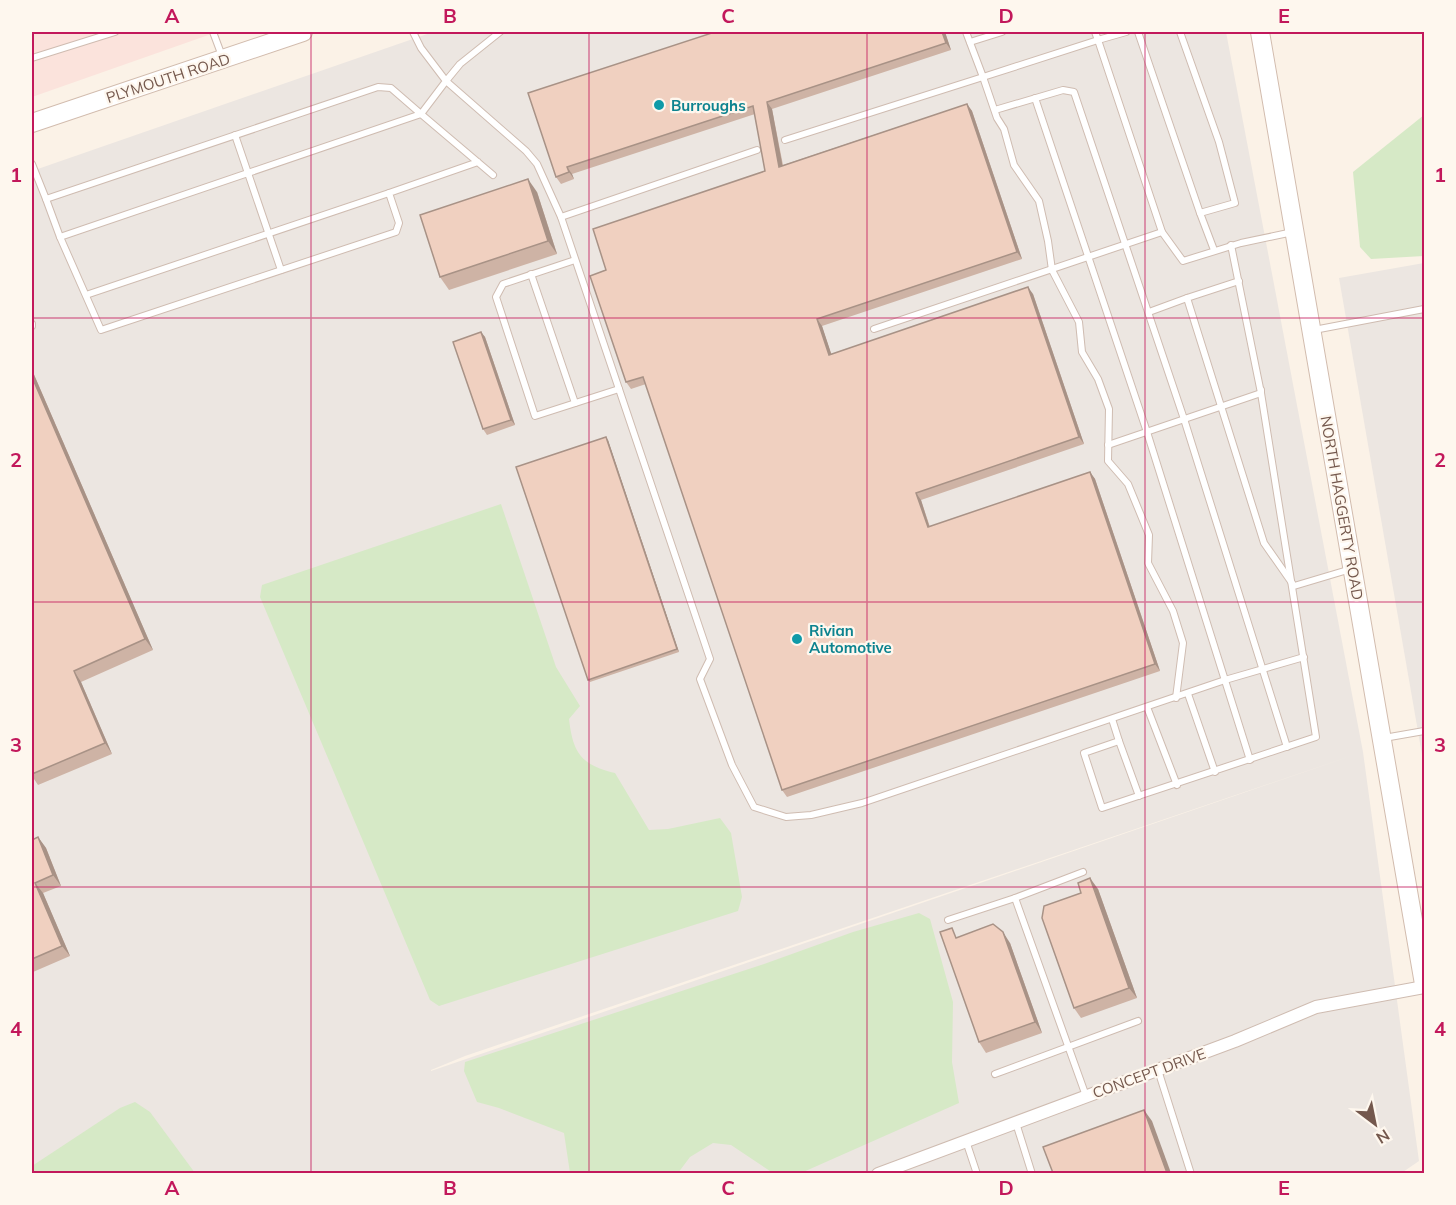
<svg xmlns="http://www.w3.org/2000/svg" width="1456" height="1205" font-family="Mulish,sans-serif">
<rect width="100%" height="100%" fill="#fbf2e7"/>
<polygon fill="#fbe3dc" points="32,32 217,32 32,97"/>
<g fill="#ece6e1" fill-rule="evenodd">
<path d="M433 32H1226L1363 752 1419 1161 1400 1174 32 1173V171ZM1354 755 431 1071V1070L465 1056Z"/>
<polygon points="1424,263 1424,766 1339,278"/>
</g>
<g fill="#d6e9c6">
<polygon points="1424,115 1424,256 1371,259 1360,247 1353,172"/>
<path d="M501 504 556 667 580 706 569 719C573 753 581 765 615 773L649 830 668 829 720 818 731 833 742 897 738 911 439 1006 430 1000 260 597 262 585Z"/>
<polygon points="919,913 930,919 953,1002 952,1062 959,1103 801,1173 773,1173 731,1145 713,1143 690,1157 678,1173 570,1173 564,1133 499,1108 477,1102 464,1071 465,1062 761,965 853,932"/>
<polygon points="135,1102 150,1112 195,1173 32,1173 32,1166 120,1108"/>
</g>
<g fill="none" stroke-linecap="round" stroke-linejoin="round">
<g stroke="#cfbcb1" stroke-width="8">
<g id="lane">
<polyline points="213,32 222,56"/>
<polyline points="500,32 460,64 446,81 526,151 537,164 561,217 710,659 700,679 732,765 754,807 786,817 811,815 862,803 1225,680 1304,657"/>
<polyline points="966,32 983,77 1098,40 1162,232 1183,261 1241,243 1293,232"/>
<polyline points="1095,32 1098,40 1126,32"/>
<polyline points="1138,32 1200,213"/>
<polyline points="1180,32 1219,142 1235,203 1200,213 1214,250"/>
<polyline points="970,42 1002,32"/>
<polyline points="32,58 115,32"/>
<polyline points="1035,98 1147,432 1250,760"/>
<polyline points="995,110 1063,90 1074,92 1184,419 1287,747"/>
<polyline points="235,135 281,270"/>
<polyline points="785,140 983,77 997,118 1004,129 1014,165 1039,201 1048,241 1052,270 1079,322 1082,352 1098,379 1109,409 1108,461 1128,484 1149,535 1148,563 1173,611 1183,643 1176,698"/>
<polyline points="478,162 389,193 399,223 396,232 101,330 60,237 421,114 493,175"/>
<polyline points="32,164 46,199 378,87 391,88 421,114 446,81 421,48 413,32"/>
<polyline points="46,199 60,237"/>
<polyline points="561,217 757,150"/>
<polyline points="575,260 503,284 496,297 535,416 619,389"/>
<polyline points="531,274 575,403"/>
<polyline points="1239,281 1187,298 1264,543 1292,583"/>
<polyline points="86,295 389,193"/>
<polyline points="1149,312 1187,298"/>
<polyline points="32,324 32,326"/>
<polyline points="874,329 1162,232"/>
<polyline points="1314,330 1424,309"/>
<polyline points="1108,445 1261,393 1261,390"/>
<polyline points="1294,586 1351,569"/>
<polyline points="1188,694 1215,772"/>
<polyline points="1147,707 1177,785"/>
<polyline points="1112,719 1119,741 1084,753 1102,808 1316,737 1261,393 1231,245"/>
<polyline points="1384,738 1424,731"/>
<polyline points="1119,741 1139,796"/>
<polyline points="1015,898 1083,872"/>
<polyline points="948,920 1015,898 1086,1096"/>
<polyline points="1158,1070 1191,1174"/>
<polyline points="995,1074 1138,1021"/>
<polyline points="1016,1123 1032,1174"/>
<polyline points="966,1141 977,1174"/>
</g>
</g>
<g stroke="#cfbcb1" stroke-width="14">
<polyline id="street" points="878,1174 1235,1041 1316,1007 1424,987"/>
</g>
<g stroke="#d2bcae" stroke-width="20">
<g id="secondary">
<polyline points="1260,32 1424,984"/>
<polyline points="32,123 303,32"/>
</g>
</g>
<use href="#lane" stroke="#fff" stroke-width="6"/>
<use href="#street" stroke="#fff" stroke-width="12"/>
<use href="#secondary" stroke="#fff" stroke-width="18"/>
</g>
<g fill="#ceb3a5">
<polygon points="945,32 951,50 772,109 783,165 967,104 972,111 1022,259 822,326 831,354 1033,294 1084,444 921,500 930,527 1090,472 1095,479 1160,671 787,797 782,790 646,384 631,389 626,382 606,270 765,171 755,114 572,174 574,179 561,184 556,177 528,93"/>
<polygon points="537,192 557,254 449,290 440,277"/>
<polygon points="481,332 485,337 515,425 487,435 483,429"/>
<polygon points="32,370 153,650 81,682 112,754 38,785 32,776"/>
<polygon points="608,440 679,652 590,682 588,680"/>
<polygon points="38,837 46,848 61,886 43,893 70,956 33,972 32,970 32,840"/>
<polygon points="1098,889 1137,998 1081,1018 1074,1008"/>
<polygon points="959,937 1010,943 1042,1033 986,1053 979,1042"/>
</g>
<g fill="#a89286">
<polygon points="942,32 945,32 951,50 946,43"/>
<polygon points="767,102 772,109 784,174 779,167"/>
<polygon points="967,104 972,111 1022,259 1017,252"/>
<polygon points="567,167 572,174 574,179 569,172"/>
<polygon points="528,179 537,192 557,254 548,241"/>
<polygon points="1028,287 1033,294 1084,444 1079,437"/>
<polygon points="817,319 822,326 834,362 829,355"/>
<polygon points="481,332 485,337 515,425 511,420"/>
<polygon points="32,370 153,650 145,639 32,377"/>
<polygon points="606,437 608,440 679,652 677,649"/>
<polygon points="1090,472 1095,479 1160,671 1155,664"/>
<polygon points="916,493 921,500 932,535 928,527"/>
<polygon points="74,671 81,682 112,754 105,743"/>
<polygon points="38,837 46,848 61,886 53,875"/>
<polygon points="1090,878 1098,889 1137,998 1129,988"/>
<polygon points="35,883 43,893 70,956 62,946"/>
<polygon points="1003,932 1010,943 1042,1033 1035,1022"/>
<polygon points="1144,1110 1152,1121 1171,1173 1167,1173"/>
</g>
<g fill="#f0d0c0" stroke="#a89286" stroke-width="1.5">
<polygon points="711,32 942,32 946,43 767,102 779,167 967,104 1017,252 817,319 829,355 1028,287 1079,437 916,493 928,527 1090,472 1155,664 782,790 643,377 626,382 590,276 606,270 593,229 765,171 753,106 567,167 569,172 556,177 528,93 712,33"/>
<polygon points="528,179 548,241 440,277 420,215"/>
<polygon points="481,332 511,420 483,429 453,342"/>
<polygon points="32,377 145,639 74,671 105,743 32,774"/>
<polygon points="606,437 677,649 588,680 516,467"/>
<polygon points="38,837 53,875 35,883 62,946 32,959 32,840"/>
<polygon points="1090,878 1129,988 1074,1008 1042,918 1044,906 1081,893 1078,883"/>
<polygon points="993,924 1003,932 1035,1022 979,1042 940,932 952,928 956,938"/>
<polygon points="1144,1110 1167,1173 1053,1173 1043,1147"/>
</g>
<path fill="none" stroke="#c2185b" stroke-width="1.5" stroke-opacity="0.55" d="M311 32V1174M589 32V1174M867 32V1174M1145 32V1174M32 318H1424M32 602H1424M32 887H1424"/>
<g fill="#0f9aa8" stroke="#fef7ee" stroke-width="2">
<circle cx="659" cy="105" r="6"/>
<circle cx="797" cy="639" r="6"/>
</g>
<g text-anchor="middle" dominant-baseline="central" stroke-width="4.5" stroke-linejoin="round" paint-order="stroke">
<g font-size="15" fill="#74584d" stroke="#fef7ee">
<text transform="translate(168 78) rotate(-18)">PLYMOUTH ROAD</text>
<text transform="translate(1342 508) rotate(80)">NORTH HAGGERTY ROAD</text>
<text transform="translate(1149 1073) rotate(-20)">CONCEPT DRIVE</text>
</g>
<g font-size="15" font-weight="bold" fill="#0d838f" stroke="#fef7ee" text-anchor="start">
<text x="671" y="105">Burroughs</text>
<text x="809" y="630">Rivian<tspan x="809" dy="17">Automotive</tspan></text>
</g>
</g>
<rect width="1456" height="1205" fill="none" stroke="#fef7ee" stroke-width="66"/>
<g transform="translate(1375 1124) rotate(148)" stroke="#fef7ee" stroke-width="4.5" paint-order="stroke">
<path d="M0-4.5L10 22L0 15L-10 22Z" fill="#74584d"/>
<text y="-9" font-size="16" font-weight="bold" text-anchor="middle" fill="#74584d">N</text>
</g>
<rect x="33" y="33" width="1390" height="1139" fill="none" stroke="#c2185b" stroke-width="2"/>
<g font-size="20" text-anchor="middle" font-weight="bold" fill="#c2185b">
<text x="172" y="23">A</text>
<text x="450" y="23">B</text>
<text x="728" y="23">C</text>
<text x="1006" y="23">D</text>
<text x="1284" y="23">E</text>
<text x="16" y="182">1</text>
<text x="1440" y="182">1</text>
<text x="16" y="467">2</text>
<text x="1440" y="467">2</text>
<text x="16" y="752">3</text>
<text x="1440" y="752">3</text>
<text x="16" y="1036">4</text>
<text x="1440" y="1036">4</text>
<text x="172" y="1195">A</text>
<text x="450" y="1195">B</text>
<text x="728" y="1195">C</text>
<text x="1006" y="1195">D</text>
<text x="1284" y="1195">E</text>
</g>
</svg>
